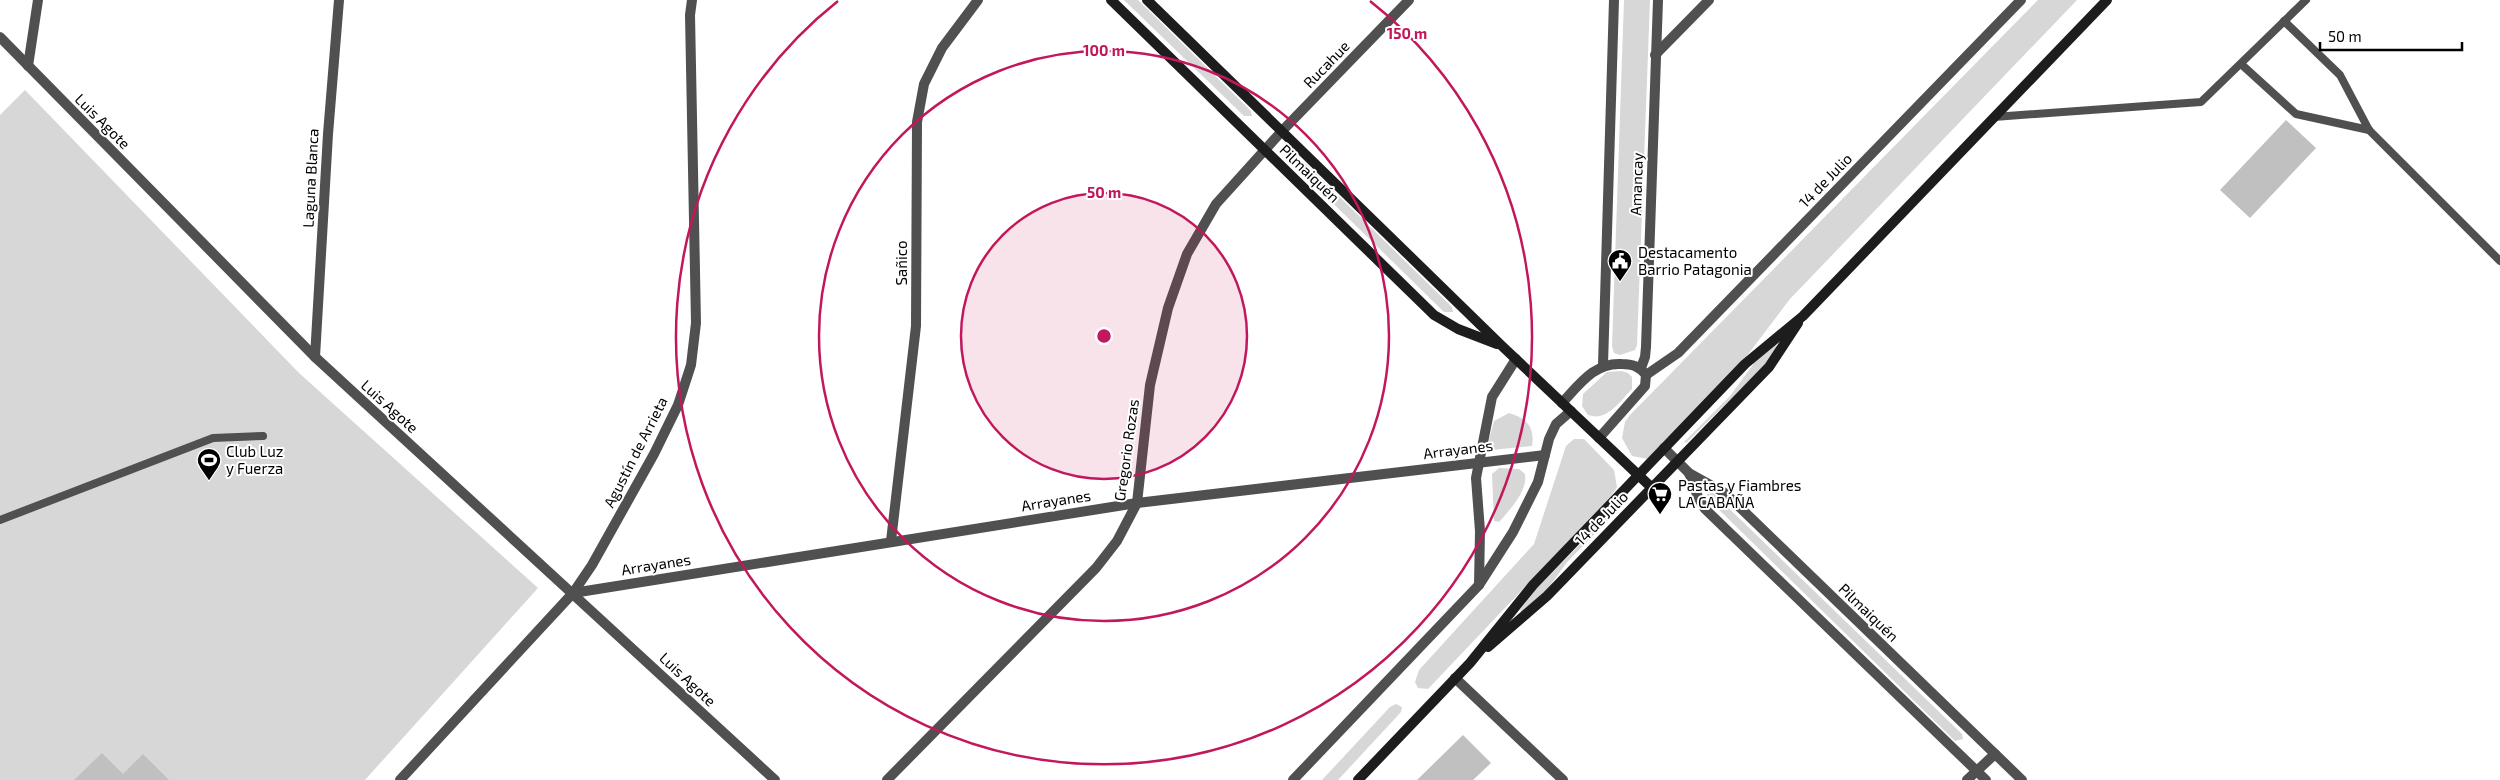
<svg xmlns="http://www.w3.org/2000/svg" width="2500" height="780" font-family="'Exo 2',sans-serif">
<rect width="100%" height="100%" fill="#fff"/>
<g fill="#d7d7d7">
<polygon points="1124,0 1138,0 1251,111 1252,116 1244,116"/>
<polygon points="1624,0 1650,0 1637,345 1635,350 1620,355 1614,353 1612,346"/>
<polygon points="2038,0 2077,0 1790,299 1746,357 1648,459 1632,456 1622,438 1625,422 1630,415"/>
<polygon points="25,90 299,373 538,588 365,780 0,780 0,115"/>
<polygon points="1296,160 1304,162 1452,307 1453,312 1444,312 1297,168 1294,162"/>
<polygon points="1776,345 1778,347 1763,367 1686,443 1684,442 1730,396 1755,362"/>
<path d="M1622 371 1628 373 1632 377V389C1620 401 1607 422 1588 415L1582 406 1583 394 1607 372Z"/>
<path d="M1509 413C1527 418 1535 428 1532 446L1492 450 1488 444 1494 421Z"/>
<polygon points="1574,439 1584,439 1614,470 1617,487 1611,496 1428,689 1418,688 1415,682 1419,670 1534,544 1566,446"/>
<path d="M1499 468 1519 469 1525 474C1528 490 1510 510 1499 522L1494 521 1492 474Z"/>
<polygon points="1713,493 1962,734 1963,739 1955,741 1708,499 1707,494"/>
<polygon points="1621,503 1623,505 1568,561 1543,595 1521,612 1520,610 1535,590"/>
<polygon points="1396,704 1402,707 1401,712 1338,780 1322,780 1390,707"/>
</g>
<g fill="#c0c0c0">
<polygon points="2286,120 2316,148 2250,218 2220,190"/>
<polygon points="1463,735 1491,763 1473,780 1417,780"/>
<polygon points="102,753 123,774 143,754 169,780 74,780"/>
</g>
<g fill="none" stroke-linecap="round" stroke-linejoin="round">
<g stroke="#505050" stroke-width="8">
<polyline points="2284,21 2340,75 2369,130 2500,261"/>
<polyline points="2241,64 2296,114 2369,130"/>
<polyline points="1994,117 2201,102 2306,0"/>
<polyline points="0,520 213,438 263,436"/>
</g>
<g stroke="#505050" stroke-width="10">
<polyline points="0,37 315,357 775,780"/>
<polyline points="1655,55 1709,0"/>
<polyline points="28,66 38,0"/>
<polyline points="315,357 328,134 339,0"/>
<polyline points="1603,365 1614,0"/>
<polyline points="1641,368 1645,357 1646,347 1658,0"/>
<polyline points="1646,375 1678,353 2021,0"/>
<path d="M1562 403C1579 385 1594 362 1622 364 1632 364 1639 366 1646 375L1645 386 1599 438"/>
<polyline points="891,541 916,326 917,122 924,84 942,48 978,0"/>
<polyline points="1479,585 1480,531 1476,478 1492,397 1516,359"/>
<polyline points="573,593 1137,503 1545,455"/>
<polyline points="1455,678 1563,780"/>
<polyline points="400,780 573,593 592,565 654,454 678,405 691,365 696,323 690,15 692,0"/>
<polyline points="887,780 1096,568 1117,541 1137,503 1150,385 1168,308 1187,254 1216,204 1282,131 1409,0"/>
<polyline points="1293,780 1479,585 1513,532 1538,482 1549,439 1556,424 1571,411"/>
<polyline points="1967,780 1995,754"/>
</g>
<g stroke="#505050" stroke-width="10">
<polyline points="1664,448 1689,473 1725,493 2022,780"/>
<polyline points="1689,473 1698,497 1705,509 1986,780"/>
</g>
<g stroke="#1d1d1d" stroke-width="10">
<polyline points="1111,0 1434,315 1458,329 1497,344"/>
<polyline points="1147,0 1502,346 1651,487"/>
<polyline points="1488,647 1547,596 1769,367 1798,323"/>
<polyline points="1358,780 1470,663 1533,585 1745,364 1803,316 2107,0"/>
</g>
</g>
<circle cx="1104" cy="336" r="143" fill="#c2185b" fill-opacity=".12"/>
<g fill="none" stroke="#c2185b" stroke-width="2.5">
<circle cx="1104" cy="336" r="143"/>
<circle cx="1104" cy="336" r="285"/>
<path d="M1370 1A428 428 0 1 1 838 1"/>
</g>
<defs>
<g id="civic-pin" transform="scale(1.25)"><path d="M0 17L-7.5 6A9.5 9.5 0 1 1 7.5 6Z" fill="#000" stroke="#fff"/><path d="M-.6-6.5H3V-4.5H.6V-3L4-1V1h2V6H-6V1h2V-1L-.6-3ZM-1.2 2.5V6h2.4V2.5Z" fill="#fff"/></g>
<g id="stadium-pin" transform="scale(1.25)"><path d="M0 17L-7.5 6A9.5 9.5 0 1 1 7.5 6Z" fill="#000" stroke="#fff"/><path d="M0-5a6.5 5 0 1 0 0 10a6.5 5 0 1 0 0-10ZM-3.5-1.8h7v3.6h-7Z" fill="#fff"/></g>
<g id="supermarket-pin" transform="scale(1.25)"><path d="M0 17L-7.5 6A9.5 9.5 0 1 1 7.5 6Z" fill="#000" stroke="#fff"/><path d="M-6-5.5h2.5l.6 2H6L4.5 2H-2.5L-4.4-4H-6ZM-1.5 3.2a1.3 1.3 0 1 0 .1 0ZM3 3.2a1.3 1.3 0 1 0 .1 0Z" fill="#fff"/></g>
</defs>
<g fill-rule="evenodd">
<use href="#civic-pin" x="1620" y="261"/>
<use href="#stadium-pin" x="209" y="460"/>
<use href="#supermarket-pin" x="1660" y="494"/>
</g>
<g text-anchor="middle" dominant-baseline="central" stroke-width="4" stroke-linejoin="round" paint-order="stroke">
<g font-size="15" fill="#000" stroke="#fff">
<text transform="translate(1326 64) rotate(-46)">Rucahue</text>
<text transform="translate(103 121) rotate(45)">Luis Agote</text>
<text transform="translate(1310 173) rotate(44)">Pilmaiquén</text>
<text transform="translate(310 178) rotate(-87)">Laguna Blanca</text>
<text transform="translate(1825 180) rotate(-46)">14 de Julio</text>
<text transform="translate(1636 184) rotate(-88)">Amancay</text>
<text transform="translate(901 263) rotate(-90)">Sañico</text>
<text transform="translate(390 406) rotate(42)">Luis Agote</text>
<text transform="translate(1458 449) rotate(-7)">Arrayanes</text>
<text transform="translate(1126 450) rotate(-82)">Gregorio Rozas</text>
<text transform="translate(635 452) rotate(-63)">Agustín de Arrieta</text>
<text transform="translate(1056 500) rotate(-9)">Arrayanes</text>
<text transform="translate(1601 518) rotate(-46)">14 de Julio</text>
<text transform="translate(656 564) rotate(-9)">Arrayanes</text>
<text transform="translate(1869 612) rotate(44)">Pilmaiquén</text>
<text transform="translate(688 679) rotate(43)">Luis Agote</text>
</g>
<g font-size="15" fill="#000" stroke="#fff" text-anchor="start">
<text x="1638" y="252">Destacamento<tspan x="1638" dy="17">Barrio Patagonia</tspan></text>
<text x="226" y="451">Club Luz<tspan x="226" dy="17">y Fuerza</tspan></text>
<text x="1678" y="485">Pastas y Fiambres<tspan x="1678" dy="17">LA CABAÑA</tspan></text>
</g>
</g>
<circle cx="1104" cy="336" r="8" fill="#c2185b" stroke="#fff" stroke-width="2.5"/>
<g font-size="15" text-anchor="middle" font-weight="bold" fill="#c2185b" stroke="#fff" stroke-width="4" stroke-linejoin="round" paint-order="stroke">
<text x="1407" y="39">150 m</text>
<text x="1104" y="56">100 m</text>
<text x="1104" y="198">50 m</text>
</g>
<path d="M2320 42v8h142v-8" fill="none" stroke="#000000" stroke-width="2.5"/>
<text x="2328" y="42" font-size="15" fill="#000000" stroke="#ffffff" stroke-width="4" paint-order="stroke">50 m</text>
</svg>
